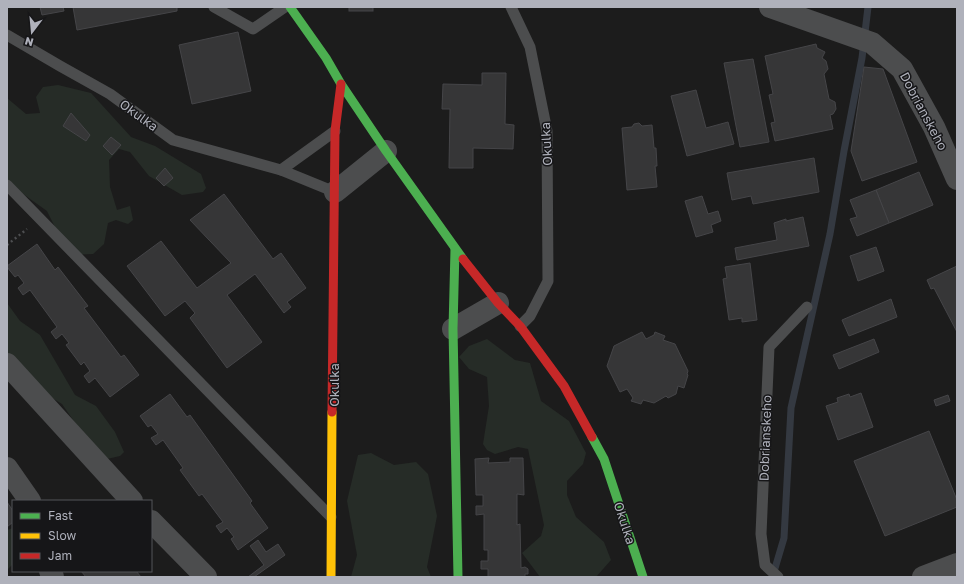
<svg xmlns="http://www.w3.org/2000/svg" width="964" height="584" font-family="'Golos Text',sans-serif">
<rect width="100%" height="100%" fill="#1c1c1c"/>
<g fill="#262c27">
<polygon points="58,85 91,93 131,137 155,146 201,174 206,188 203,192 182,195 149,176 130,152 119,149 109,160 110,187 117,210 130,206 133,220 128,224 116,220 108,223 104,244 93,254 69,255 47,211 12,186 7,187 7,98 26,114 40,113 36,97 43,87"/>
<polygon points="7,303 20,321 40,335 75,395 96,406 115,432 124,452 120,456 107,459 94,450 62,404 49,396 7,354"/>
<polygon points="487,339 515,360 530,363 541,401 569,421 586,453 583,464 567,481 567,495 576,517 604,542 611,560 596,577 540,577 522,553 541,536 544,525 528,449 518,447 495,454 487,450 483,444 489,406 487,377 469,369 459,357 469,346"/>
<polygon points="371,453 394,465 416,462 428,474 437,516 427,567 431,577 351,577 357,555 347,501 358,455"/>
<polygon points="13,528 13,564 7,570 7,530"/>
</g>
<g fill="none" stroke-linecap="round" stroke-linejoin="round">
<polyline stroke="#343941" stroke-width="7" points="773,575 784,538 791,408 830,234 844,151 862,58 868,7"/>
</g>
<g fill="#363637" stroke="#454548">
<polygon points="40,7 63,7 64,11 42,15"/>
<polygon points="73,7 177,7 177,11 77,30"/>
<rect x="349" y="7" width="24" height="4"/>
<polygon points="238,32 251,91 192,104 179,45"/>
<polygon points="816,44 817,48 825,52 822,58 826,61 828,69 824,74 829,99 835,102 836,109 833,114 830,115 833,129 775,141 771,123 775,122 769,95 773,94 765,56"/>
<polygon points="753,59 769,142 740,147 724,63"/>
<polygon points="864,67 883,69 917,162 862,181 851,151"/>
<polygon points="482,73 506,73 505,124 514,125 513,149 473,148 473,168 449,168 450,109 442,109 443,84 482,85"/>
<polygon points="696,90 706,128 728,122 734,144 687,156 671,96"/>
<polygon points="71,113 90,135 86,141 63,126"/>
<polygon points="639,123 642,126 652,125 654,148 656,148 657,166 655,166 657,187 627,190 622,128 632,127 634,124"/>
<polygon points="111,137 121,145 112,155 103,146"/>
<polygon points="814,158 819,192 753,204 751,196 732,200 727,173"/>
<polygon points="165,168 173,178 164,186 156,178"/>
<polygon points="919,172 933,205 889,223 876,190"/>
<polygon points="876,190 889,223 857,236 850,219 857,217 850,200"/>
<polygon points="224,194 273,259 281,253 306,288 287,302 291,307 284,313 255,274 227,295 262,342 227,368 190,318 195,313 185,301 165,316 127,266 161,241 197,288 231,263 190,220"/>
<polygon points="702,196 708,214 718,211 721,221 711,225 713,232 696,237 685,201"/>
<polygon points="803,217 809,246 737,260 735,248 777,240 774,223 786,219 786,221"/>
<polygon points="37,244 55,270 58,267 88,306 84,308 121,357 124,355 139,375 110,397 95,378 89,383 84,376 90,371 84,362 81,365 66,345 69,343 62,334 56,339 51,332 57,327 30,290 23,295 18,288 24,283 18,275 15,277 7,267 7,266"/>
<polygon points="876,247 884,271 858,281 850,256"/>
<polygon points="750,263 757,320 742,322 742,318 729,320 723,279 727,278 725,267"/>
<polygon points="957,266 957,332 934,288 931,289 927,280"/>
<polygon points="891,299 897,317 849,336 842,320"/>
<polygon points="642,332 646,339 654,335 655,332 665,336 663,340 675,344 688,371 687,374 688,375 684,388 678,386 676,394 668,398 666,396 654,403 643,400 641,404 631,401 633,398 627,389 620,392 607,366 614,346"/>
<polygon points="874,339 879,352 839,369 833,355"/>
<polygon points="861,393 873,427 838,440 826,406 838,402 837,398 849,394 850,397"/>
<polygon points="170,394 187,417 190,415 252,501 250,503 268,528 238,550 231,539 234,537 227,528 221,533 216,526 223,522 202,494 199,496 180,470 183,468 163,440 156,445 151,438 158,434 151,425 148,427 140,416"/>
<polygon points="948,395 950,401 936,406 934,400"/>
<polygon points="929,431 957,500 957,507 885,536 854,461"/>
<polygon points="489,458 488,463 510,462 510,458 523,458 524,495 517,494 517,525 520,524 521,568 525,567 528,569 528,574 525,574 525,577 488,577 488,569 481,569 481,561 488,561 488,550 484,550 484,514 476,515 476,506 483,506 483,495 476,495 475,459"/>
<polygon points="7,502 13,511 13,522 7,527"/>
<polygon points="258,540 266,552 278,544 285,555 254,577 248,577 264,565 250,546"/>
<polygon points="81,571 136,571 141,577 86,577"/>
</g>
<g fill="none" stroke-linecap="round" stroke-linejoin="round">
<polyline stroke="#4d4e50" stroke-width="2.5" stroke-dasharray="2 3" stroke-linecap="butt" points="7,245 27,229"/>
<g stroke="#4c4d4e" stroke-width="11">
<polyline points="214,7 253,29 285,7"/>
<polyline points="511,7 530,47 547,131 548,281 530,316 520,326"/>
<polyline points="7,35 60,66 110,94 173,140 281,170 335,192"/>
<polyline points="281,170 335,131"/>
<polyline points="7,185 331,517"/>
<polyline points="778,577 765,565 761,534 769,347 807,307"/>
</g>
<g stroke="#4c4d4e" stroke-width="22">
<polyline points="770,7 872,43 902,69 934,127 957,179"/>
<polyline points="335,192 386,151"/>
<polyline points="453,329 498,303"/>
<polyline points="7,364 132,501"/>
<polyline points="7,468 30,501"/>
<polyline points="151,521 206,577"/>
<polyline points="50,571 53,577"/>
<polyline points="923,577 957,564"/>
</g>
<g stroke="#4caf50" stroke-width="9">
<polyline points="290,7 326,58 341,84 386,151 463,259"/>
<polyline points="455,249 453,329 458,577"/>
<polyline points="592,437 604,459 643,577"/>
</g>
<polyline stroke="#ffc107" stroke-width="9" points="331,577 332,412"/>
<g stroke="#c62828" stroke-width="9">
<polyline points="463,259 498,303 520,326 564,386 592,437"/>
<polyline points="332,412 335,131 341,84"/>
</g>
</g>
<g text-anchor="middle" dominant-baseline="central" stroke-width="3" stroke-linejoin="round" paint-order="stroke">
<g font-size="13" fill="#afb1bb" stroke="#161618">
<text transform="translate(924 111) rotate(62)">Dobrianskeho</text>
<text transform="translate(139 115) rotate(36)">Okulka</text>
<text transform="translate(546 144) rotate(-93)">Okulka</text>
<text transform="translate(334 385) rotate(-90)">Okulka</text>
<text transform="translate(765 438) rotate(-88)">Dobrianskeho</text>
<text transform="translate(625 523) rotate(72)">Okulka</text>
</g>
</g>
<rect width="964" height="584" fill="none" stroke="#afb1bb" stroke-width="16"/>
<rect x="12" y="500" width="140" height="72" fill="#161618" stroke="#535459"/>
<rect x="20" y="513" width="20" height="6" fill="#4caf50" stroke="#535459"/>
<text x="48" y="520" font-size="12" fill="#afb1bb">Fast</text>
<rect x="20" y="533" width="20" height="6" fill="#ffc107" stroke="#535459"/>
<text x="48" y="540" font-size="12" fill="#afb1bb">Slow</text>
<rect x="20" y="553" width="20" height="6" fill="#c62828" stroke="#535459"/>
<text x="48" y="560" font-size="12" fill="#afb1bb">Jam</text>
<g transform="translate(32 32) rotate(196)" stroke="#161618" stroke-width="3" paint-order="stroke">
<path d="M0-3L7 15L0 10L-7 15Z" fill="#afb1bb"/>
<text y="-6" font-size="11" font-weight="bold" text-anchor="middle" fill="#afb1bb">N</text>
</g>
</svg>
